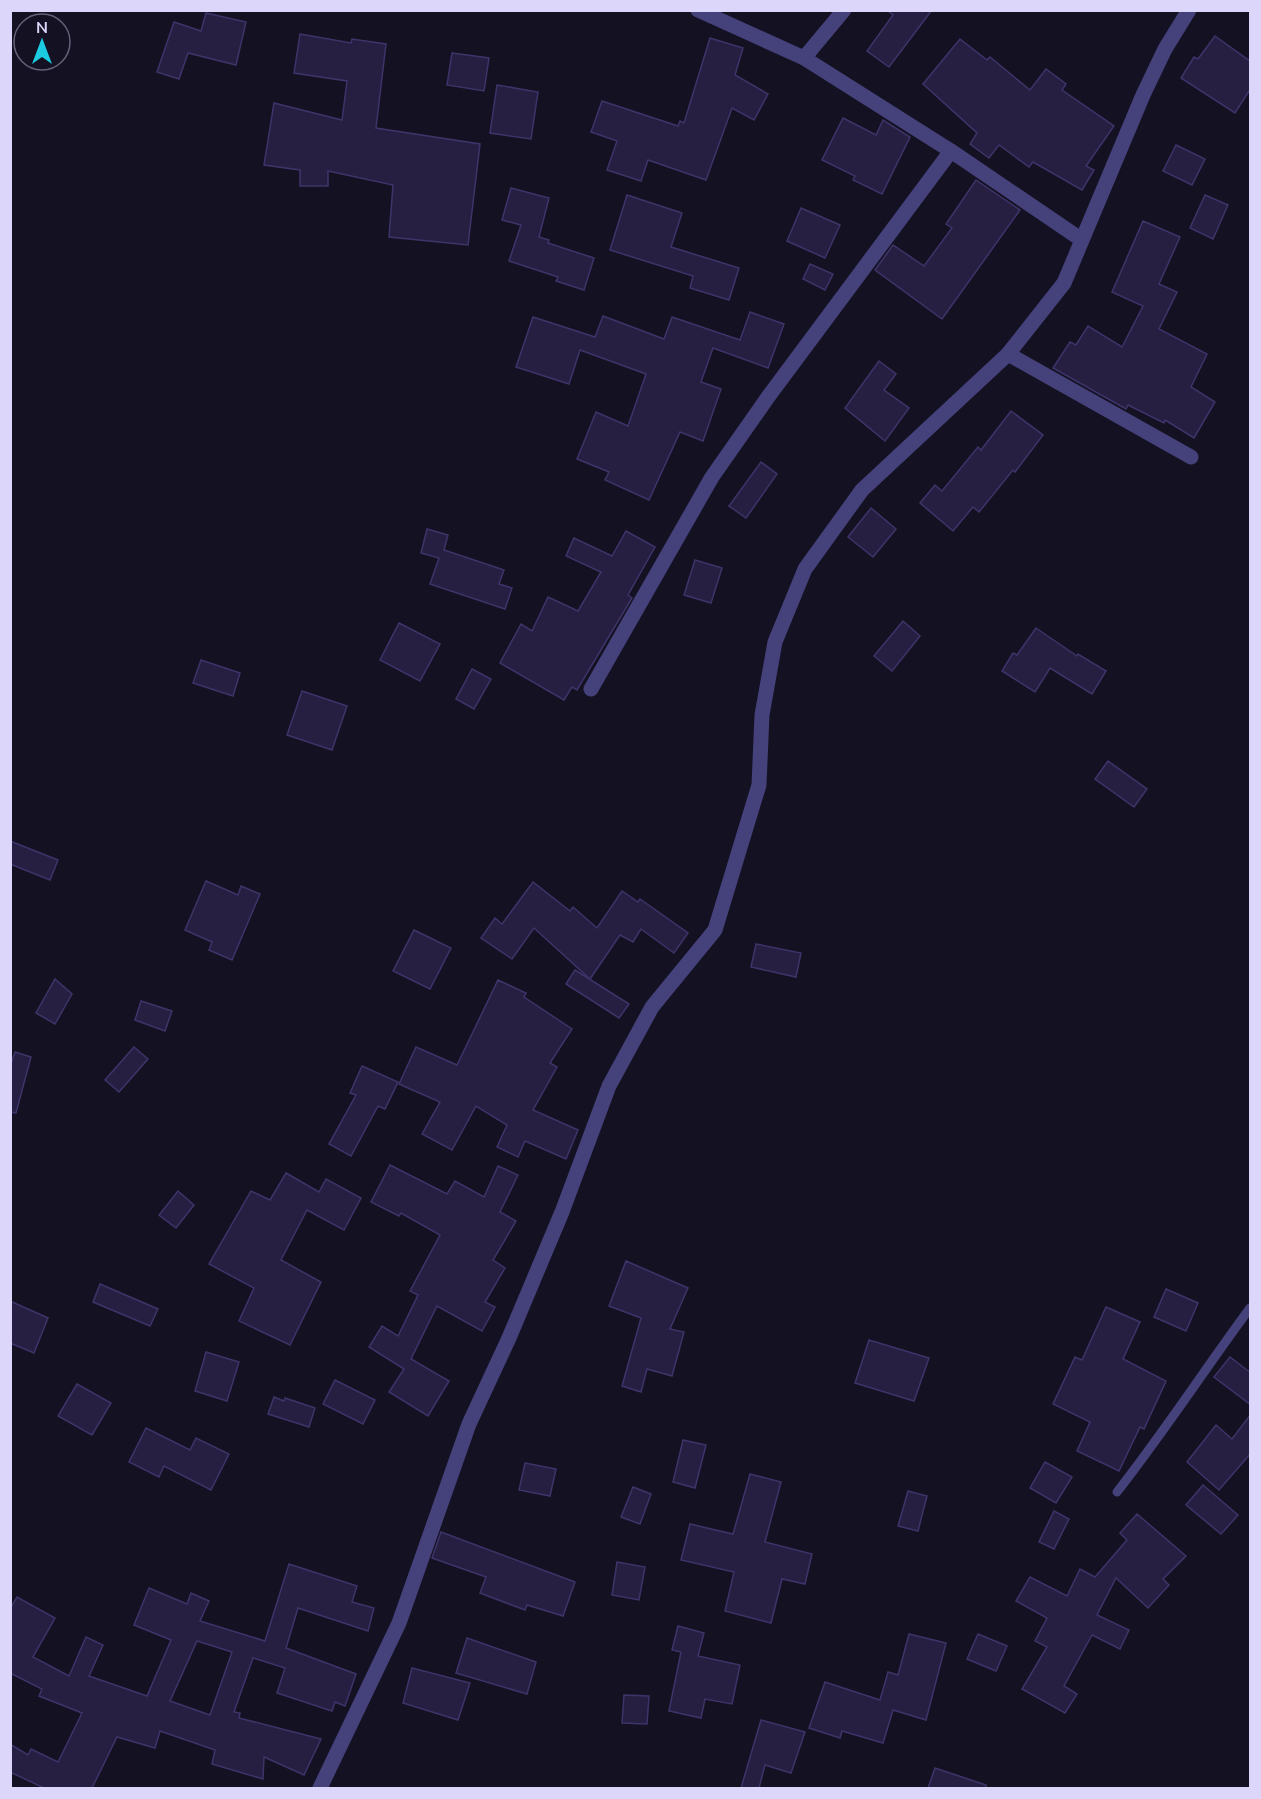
<svg xmlns="http://www.w3.org/2000/svg" width="1261" height="1799" font-family="'Nunito Sans',sans-serif">
<rect width="100%" height="100%" fill="#141122"/>
<g fill="#261f41" stroke="#3f346a" stroke-width="1.5" fill-rule="evenodd">
<polygon points="887,10 932,10 889,67 867,51 893,15"/>
<polygon points="206,13 246,22 236,65 188,53 179,79 157,72 174,22 201,31"/>
<polygon points="300,34 351,43 352,39 386,44 376,128 480,144 468,245 389,237 393,185 328,171 328,186 300,186 300,170 264,165 274,103 342,120 347,81 294,73"/>
<polygon points="1215,36 1251,62 1251,88 1235,113 1181,78 1194,57 1198,59"/>
<polygon points="710,38 743,48 735,75 768,94 754,120 732,108 706,180 648,160 641,181 607,170 617,141 591,132 602,101 678,126 680,121 684,123"/>
<polygon points="960,39 987,60 990,57 1030,90 1046,69 1066,84 1062,90 1114,126 1086,166 1094,170 1082,190 1033,162 1029,167 999,145 989,158 970,144 977,133 923,84"/>
<polygon points="452,53 489,58 484,91 447,85"/>
<polygon points="497,85 538,92 531,139 490,133"/>
<polygon points="843,118 876,135 883,120 910,137 882,194 853,180 855,176 822,160"/>
<polygon points="1176,145 1205,159 1192,185 1163,171"/>
<polygon points="976,180 1020,210 942,319 875,270 893,245 924,266 952,228 946,224"/>
<polygon points="511,188 549,198 539,237 549,240 548,243 594,258 584,290 556,281 558,277 509,261 521,225 502,220"/>
<polygon points="627,195 682,213 671,247 739,268 729,300 690,288 693,276 610,250"/>
<polygon points="1205,195 1228,205 1213,239 1190,228"/>
<polygon points="801,208 840,225 825,258 787,241"/>
<polygon points="1143,221 1180,237 1159,284 1177,292 1159,329 1207,354 1191,387 1215,402 1194,438 1165,420 1164,423 1128,405 1126,409 1053,368 1070,342 1076,345 1088,326 1122,347 1143,306 1112,292"/>
<polygon points="810,264 833,274 825,290 803,279"/>
<polygon points="750,312 784,324 768,368 713,348 701,382 721,389 703,441 680,432 649,500 605,480 609,472 577,459 596,412 628,426 646,374 580,350 569,384 516,367 533,317 595,337 603,316 664,339 672,317 740,340"/>
<polygon points="879,361 896,374 884,390 909,408 885,441 845,408"/>
<polygon points="1011,411 1043,435 1015,472 1013,470 979,512 973,507 953,531 920,503 935,485 942,491 978,447 981,450"/>
<polygon points="761,462 777,474 746,518 729,506"/>
<polygon points="871,508 896,529 873,557 848,537"/>
<polygon points="427,529 448,535 444,550 504,570 499,584 512,588 505,609 430,584 439,558 421,553"/>
<polygon points="626,531 655,547 628,595 632,598 577,690 572,687 564,700 500,663 521,624 532,631 548,597 578,611 601,572 566,556 574,538 612,556"/>
<polygon points="695,560 722,568 711,603 684,595"/>
<polygon points="903,621 920,636 892,671 874,656"/>
<polygon points="399,623 440,644 420,681 380,660"/>
<polygon points="1036,628 1077,656 1078,654 1106,671 1092,694 1050,668 1035,692 1002,671 1013,653 1017,655"/>
<polygon points="201,660 240,673 233,696 193,683"/>
<polygon points="472,669 491,679 474,709 456,699"/>
<polygon points="302,691 347,706 332,750 287,735"/>
<polygon points="1108,761 1147,789 1134,807 1095,779"/>
<polygon points="10,841 58,860 50,880 10,864"/>
<polygon points="206,881 238,895 241,886 260,894 232,960 209,950 212,942 185,930"/>
<polygon points="533,882 570,911 573,907 597,928 622,891 638,902 640,899 688,933 674,953 641,929 633,942 620,935 590,979 534,928 512,959 481,938 495,918 502,924"/>
<polygon points="414,930 451,948 430,989 393,971"/>
<polygon points="756,944 801,953 796,977 751,967"/>
<polygon points="575,970 629,1004 619,1018 566,984"/>
<polygon points="55,979 72,994 55,1024 36,1013"/>
<polygon points="498,980 526,993 524,997 572,1029 550,1063 557,1067 533,1110 578,1130 566,1159 525,1141 518,1157 497,1147 507,1125 476,1106 452,1150 422,1134 440,1102 399,1084 416,1047 457,1065"/>
<polygon points="141,1001 172,1011 165,1031 135,1020"/>
<polygon points="134,1047 148,1059 119,1092 105,1080"/>
<polygon points="15,1052 31,1057 16,1113 10,1112 10,1067"/>
<polygon points="362,1066 398,1082 385,1109 378,1106 351,1156 329,1144 356,1095 350,1093"/>
<polygon points="390,1165 447,1194 455,1181 484,1197 498,1166 518,1175 500,1212 516,1221 493,1260 505,1268 485,1302 495,1307 482,1331 437,1306 411,1359 449,1381 428,1416 389,1392 404,1369 369,1347 382,1326 398,1336 418,1295 410,1291 440,1235 401,1213 399,1216 371,1202"/>
<polygon points="286,1173 319,1192 326,1179 361,1198 344,1230 307,1210 281,1260 321,1282 290,1345 239,1321 254,1288 209,1264 251,1191 270,1200"/>
<polygon points="178,1191 194,1205 176,1228 159,1215"/>
<polygon points="626,1261 688,1288 670,1329 684,1332 672,1376 647,1369 641,1392 622,1386 641,1318 609,1306"/>
<polygon points="100,1284 158,1309 150,1326 93,1302"/>
<polygon points="1166,1289 1198,1303 1186,1331 1154,1317"/>
<polygon points="10,1301 48,1318 34,1353 10,1343"/>
<polygon points="1106,1307 1140,1322 1123,1359 1166,1381 1144,1429 1140,1427 1119,1471 1077,1451 1090,1422 1053,1404 1075,1357 1082,1360"/>
<polygon points="869,1340 929,1358 914,1401 855,1383"/>
<polygon points="206,1352 239,1362 227,1401 195,1391"/>
<polygon points="1230,1357 1251,1373 1251,1405 1214,1377"/>
<polygon points="335,1380 375,1400 363,1424 323,1404"/>
<polygon points="77,1384 111,1403 92,1435 58,1416"/>
<polygon points="274,1397 284,1401 285,1398 315,1408 309,1427 268,1414"/>
<polygon points="1251,1414 1251,1453 1219,1490 1187,1462 1216,1425 1232,1439"/>
<polygon points="146,1428 190,1450 196,1438 229,1454 211,1490 164,1466 159,1477 129,1462"/>
<polygon points="683,1440 706,1445 695,1488 673,1482"/>
<polygon points="1045,1462 1072,1477 1056,1503 1030,1488"/>
<polygon points="525,1463 556,1469 550,1496 519,1490"/>
<polygon points="750,1474 781,1482 765,1542 812,1554 805,1584 782,1579 771,1623 725,1611 734,1572 681,1560 690,1524 733,1534"/>
<polygon points="1203,1485 1238,1515 1221,1534 1186,1505"/>
<polygon points="633,1487 651,1494 640,1524 621,1517"/>
<polygon points="908,1491 927,1496 918,1531 898,1526"/>
<polygon points="1054,1511 1069,1519 1054,1549 1039,1542"/>
<polygon points="1137,1514 1186,1556 1163,1579 1169,1585 1148,1608 1116,1578 1097,1615 1129,1630 1120,1649 1092,1635 1064,1686 1077,1694 1065,1713 1022,1689 1047,1647 1035,1641 1047,1618 1016,1601 1030,1577 1067,1596 1080,1569 1095,1577 1127,1540 1120,1533"/>
<polygon points="441,1532 575,1582 563,1616 527,1605 525,1610 480,1593 486,1577 432,1558"/>
<polygon points="617,1562 645,1567 639,1600 612,1595"/>
<path d="M289 1564 357 1586 352 1602 374 1608 368 1631 298 1608 286 1648 356 1674 345 1706 335 1702 332 1711 277 1693 285 1668 253 1658 234 1712 240 1713 239 1718 321 1739 304 1775 264 1757 263 1779 212 1764 215 1750 160 1731 155 1748 117 1737 92 1788H44L10 1772V1744L28 1755 31 1749 58 1762 82 1713 39 1696 42 1689 10 1673V1609L17 1597 55 1618 33 1657 69 1676 86 1637 103 1645 89 1676 147 1696 171 1640 134 1625 149 1588 187 1604 191 1593 209 1601 200 1621 265 1641ZM197 1641 232 1652 210 1715 170 1701Z"/>
<polygon points="678,1626 704,1633 698,1656 740,1665 732,1704 705,1699 701,1718 669,1711 681,1652 672,1650"/>
<polygon points="909,1634 946,1643 926,1720 893,1710 883,1743 842,1731 840,1738 809,1728 825,1682 880,1700 888,1672 898,1675"/>
<polygon points="978,1634 1007,1646 996,1671 967,1659"/>
<polygon points="467,1638 536,1662 527,1694 456,1673"/>
<polygon points="412,1668 470,1683 458,1720 403,1703"/>
<polygon points="624,1695 649,1696 647,1724 622,1723"/>
<polygon points="761,1720 805,1732 791,1773 765,1765 759,1788 741,1788"/>
<polygon points="935,1768 986,1785 986,1788 928,1788"/>
</g>
<g fill="none" stroke-linecap="round" stroke-linejoin="round">
<path stroke="#44417b" stroke-width="9" d="M1117 1492C1164 1432 1205 1369 1250 1308"/>
<g stroke="#44417b" stroke-width="15">
<polyline points="698,10 804,58 951,151 1082,240"/>
<polyline points="804,58 844,10"/>
<polyline points="1008,354 1191,457"/>
<polyline points="591,689 712,477 768,397 951,151"/>
<polyline points="320,1788 399,1623 469,1424 509,1338 562,1212 609,1086 652,1007 715,930 759,785 762,715 775,642 805,569 862,490 1008,354 1064,283 1143,95 1165,49 1189,10"/>
</g>
</g>
<rect width="1261" height="1799" fill="none" stroke="#dbd6fa" stroke-width="24"/>
<g transform="translate(42 42)"><circle r="28" fill="#141122" stroke="#646078" stroke-width="1.5"/>
<path d="M0-4.5L10 22L0 15L-10 22Z" fill="#1bcbe2"/>
<text y="-9" font-size="16" font-weight="bold" text-anchor="middle" fill="#dbd6fa">N</text>
</g>
</svg>
